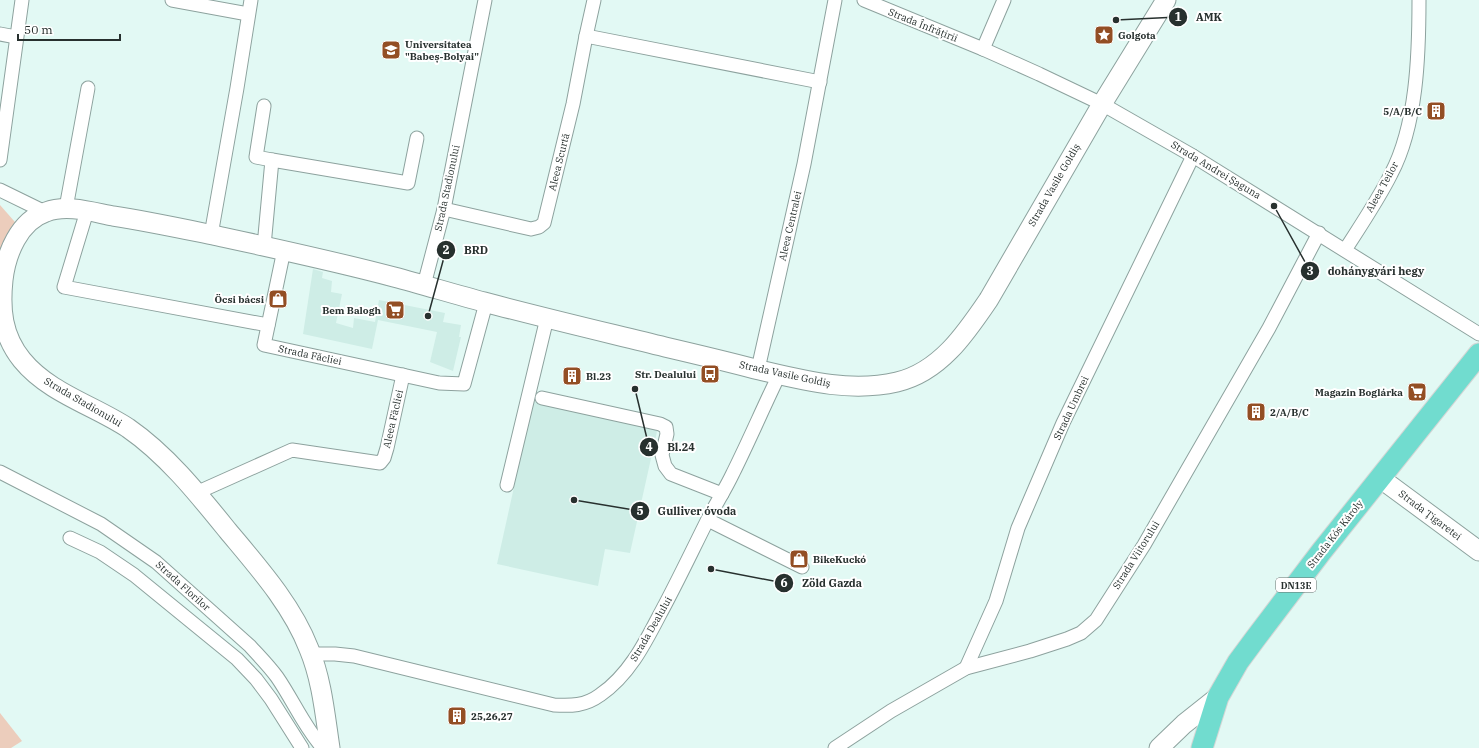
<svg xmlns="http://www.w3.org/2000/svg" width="1479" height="748" font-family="'IBM Plex Serif',serif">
<rect width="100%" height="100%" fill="#e2f9f4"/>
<g fill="#ceede6">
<polygon points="313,269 323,272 322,278 332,281 331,292 342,294 336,323 353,328 354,318 375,322 379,300 445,313 443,322 461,325 459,337 461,337 453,371 430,362 437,332 378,320 372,349 303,334"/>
<polygon points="533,401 658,427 630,553 605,549 598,586 497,564"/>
</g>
<g fill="#eccdbc">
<polygon points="0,205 22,230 0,307"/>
<polygon points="0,713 22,741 11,748 0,748"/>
</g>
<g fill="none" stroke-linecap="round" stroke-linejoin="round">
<g stroke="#8da29e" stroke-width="15">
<g id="street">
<polyline points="172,0 248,14"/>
<polyline points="864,0 983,49 1039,74 1102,104 1193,156 1479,334"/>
<polyline points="0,34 16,37"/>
<polyline points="586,36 820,82"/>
<polyline points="983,49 1004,0"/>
<polyline points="264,106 256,157 272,160"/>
<polyline points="0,160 22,0"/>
<polyline points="0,190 45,212"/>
<polyline points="66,208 88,88"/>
<polyline points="444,209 531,229 539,227 544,223 573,104 586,36 594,0"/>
<polyline points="87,211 64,287 268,325"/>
<polyline points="211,235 237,88 251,0"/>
<polyline points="264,246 272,160 408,183 417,138"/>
<polyline points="284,250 264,345 439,383 464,384 486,303"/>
<path d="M1345 250C1361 225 1378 200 1391 174 1417 125 1419 54 1419 0"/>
<polyline points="424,285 444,209 485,0"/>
<polyline points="758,369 804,164 835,0"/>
<polyline points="542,398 660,424 666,427 667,434 662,455 665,466 671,474 722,494"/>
<path d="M0 472 101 524 156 562 250 646C259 656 269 666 277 677 293 700 304 727 323 748"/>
<polyline points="507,485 547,318"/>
<polyline points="196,493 292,450 380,463 384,458 387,448 403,375"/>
<polyline points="708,520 802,567"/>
<polyline points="70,538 100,552 134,575 237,659 256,679 271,699 302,748"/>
<path d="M312 654H335L354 656 554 705C571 706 585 706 600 695 628 676 644 645 659 616 676 585 691 553 707 521 715 505 725 490 733 473 749 441 763 408 779 375"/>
<polyline points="966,668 996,601 1018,528 1063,423 1193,156"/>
<polyline points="835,748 891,711 966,668 1030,651 1067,639 1081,633 1096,620 1144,545 1269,328 1319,233"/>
</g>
</g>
<g stroke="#8da29e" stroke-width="21">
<g id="secondary">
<polyline points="1380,478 1479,551"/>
<path d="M330 748C325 715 322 680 309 649 292 605 258 567 228 531 198 494 167 455 128 428 93 405 49 393 22 360 2 335 0 309 3 280 6 254 19 221 46 212 67 204 92 212 113 216 146 221 179 228 213 235 273 248 334 261 394 277 424 285 454 294 484 302 544 318 604 332 665 347 695 354 725 361 755 369 802 380 849 393 897 382 940 372 966 333 989 299L1102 104 1166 0"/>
<polyline points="1159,748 1184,724 1218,697"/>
</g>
</g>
<g stroke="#d4d6d5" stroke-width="23">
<polyline id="primary" points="1202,748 1218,697 1238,662 1255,639 1321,552 1479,354"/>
</g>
<use href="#street" stroke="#fff" stroke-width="13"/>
<use href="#secondary" stroke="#fff" stroke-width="19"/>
<use href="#primary" stroke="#71dccf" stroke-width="21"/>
</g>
<defs>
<g id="sight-square" transform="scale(1)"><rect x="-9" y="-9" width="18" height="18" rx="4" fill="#934e24" stroke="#fff"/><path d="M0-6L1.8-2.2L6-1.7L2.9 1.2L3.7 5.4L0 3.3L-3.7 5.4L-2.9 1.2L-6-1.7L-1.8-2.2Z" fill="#fff"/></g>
<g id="university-square" transform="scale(1)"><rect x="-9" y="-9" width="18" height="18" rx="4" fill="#934e24" stroke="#fff"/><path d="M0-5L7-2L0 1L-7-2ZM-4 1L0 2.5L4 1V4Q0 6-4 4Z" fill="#fff"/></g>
<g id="building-square" transform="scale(1)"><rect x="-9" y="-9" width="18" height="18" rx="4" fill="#934e24" stroke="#fff"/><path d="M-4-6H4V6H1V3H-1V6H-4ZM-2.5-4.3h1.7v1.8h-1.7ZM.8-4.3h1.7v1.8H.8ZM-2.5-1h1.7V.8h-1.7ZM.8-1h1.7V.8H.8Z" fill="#fff"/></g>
<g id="shop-square" transform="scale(1)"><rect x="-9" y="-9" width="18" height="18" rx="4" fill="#934e24" stroke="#fff"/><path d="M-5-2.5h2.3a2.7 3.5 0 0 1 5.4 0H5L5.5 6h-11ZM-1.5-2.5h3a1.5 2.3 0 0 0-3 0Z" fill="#fff"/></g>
<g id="supermarket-square" transform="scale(1)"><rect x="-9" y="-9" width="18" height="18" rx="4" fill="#934e24" stroke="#fff"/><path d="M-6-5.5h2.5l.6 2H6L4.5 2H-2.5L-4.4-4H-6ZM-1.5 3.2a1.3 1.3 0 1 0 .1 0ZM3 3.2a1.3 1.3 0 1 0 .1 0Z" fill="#fff"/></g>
<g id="bus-square" transform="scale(1)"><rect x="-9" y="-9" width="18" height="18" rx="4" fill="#934e24" stroke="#fff"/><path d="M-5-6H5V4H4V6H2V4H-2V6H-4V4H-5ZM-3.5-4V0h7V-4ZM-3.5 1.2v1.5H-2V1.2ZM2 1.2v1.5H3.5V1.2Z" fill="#fff"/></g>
</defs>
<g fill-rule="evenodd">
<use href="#sight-square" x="1104" y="35"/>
<use href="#university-square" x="391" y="50"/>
<use href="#building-square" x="1436" y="111"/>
<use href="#shop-square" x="278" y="299"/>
<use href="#supermarket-square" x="395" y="310"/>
<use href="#bus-square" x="710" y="374"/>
<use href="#building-square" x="572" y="376"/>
<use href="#supermarket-square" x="1417" y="392"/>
<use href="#building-square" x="1256" y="412"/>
<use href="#shop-square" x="799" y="559"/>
<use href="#building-square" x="457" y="716"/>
</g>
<g text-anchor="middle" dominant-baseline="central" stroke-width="4" stroke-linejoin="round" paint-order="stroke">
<rect fill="#fff" stroke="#686e6d" stroke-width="1" x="1276" y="578" width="40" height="14" rx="3"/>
<g font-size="9" font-weight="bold" fill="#27302e">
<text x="1296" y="585">DN13E</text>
</g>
<g font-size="10" fill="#27302e" stroke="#fff">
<text transform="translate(923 25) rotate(22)">Strada Înfrățirii</text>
<text transform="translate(559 162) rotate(-76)">Aleea Scurtă</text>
<text transform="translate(1216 170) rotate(31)">Strada Andrei Șaguna</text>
<text transform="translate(1054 185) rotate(-60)">Strada Vasile Goldiș</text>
<text transform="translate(1382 187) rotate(-61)">Aleea Teilor</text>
<text transform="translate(447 188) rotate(-78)">Strada Stadionului</text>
<text transform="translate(790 226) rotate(-77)">Aleea Centralei</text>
<text transform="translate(310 355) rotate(12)">Strada Făcliei</text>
<text transform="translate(785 374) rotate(12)">Strada Vasile Goldiș</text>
<text transform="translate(83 402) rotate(30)">Strada Stadionului</text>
<text transform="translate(1071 408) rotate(-65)">Strada Umbrei</text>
<text transform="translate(393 419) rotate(-77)">Aleea Făcliei</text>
<text transform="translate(1430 515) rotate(37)">Strada Țigaretei</text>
<text transform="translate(1335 534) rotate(-52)">Strada Kós Károly</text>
<text transform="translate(1136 555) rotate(-58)">Strada Viitorului</text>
<text transform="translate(183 586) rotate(42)">Strada Florilor</text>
<text transform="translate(651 629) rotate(-60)">Strada Dealului</text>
</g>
<g font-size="10" font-weight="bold" fill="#27302e" stroke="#fff" text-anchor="start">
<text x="1118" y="35">Golgota</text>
<text x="405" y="44">Universitatea<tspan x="405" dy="12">"Babeș-Bolyai"</tspan></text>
<text x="1422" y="111" text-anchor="end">5/A/B/C</text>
<text x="264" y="299" text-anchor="end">Öcsi bácsi</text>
<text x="381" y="310" text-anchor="end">Bem Balogh</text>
<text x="696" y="374" text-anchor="end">Str. Dealului</text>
<text x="586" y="376">Bl.23</text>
<text x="1403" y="392" text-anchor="end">Magazin Boglárka</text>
<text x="1270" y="412">2/A/B/C</text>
<text x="813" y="559">BikeKuckó</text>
<text x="471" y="716">25,26,27</text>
</g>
</g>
<path fill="none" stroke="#27302e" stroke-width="1.5" d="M1116 20L1178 17M428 316L446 250M1274 206L1310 271M635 389L649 447M574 500L640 511M711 569L784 583"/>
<g fill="#27302e" stroke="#fff" stroke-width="1.5">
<circle cx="1116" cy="20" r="4"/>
<circle cx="428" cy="316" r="4"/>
<circle cx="1274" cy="206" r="4"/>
<circle cx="635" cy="389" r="4"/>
<circle cx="574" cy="500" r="4"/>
<circle cx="711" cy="569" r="4"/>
<circle cx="1178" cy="17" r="10"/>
<circle cx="446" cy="250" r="10"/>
<circle cx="1310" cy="271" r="10"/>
<circle cx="649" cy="447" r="10"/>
<circle cx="640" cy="511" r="10"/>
<circle cx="784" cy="583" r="10"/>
</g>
<g font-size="12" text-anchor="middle" font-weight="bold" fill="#fff">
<text x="1178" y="21">1</text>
<text x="446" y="254">2</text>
<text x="1310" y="275">3</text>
<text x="649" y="451">4</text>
<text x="640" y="515">5</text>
<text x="784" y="587">6</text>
</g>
<g font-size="11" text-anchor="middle" font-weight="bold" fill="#27302e" stroke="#fff" stroke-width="4" stroke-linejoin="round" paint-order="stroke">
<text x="1209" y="21">AMK</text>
<text x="476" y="254">BRD</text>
<text x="1376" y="275">dohánygyári hegy</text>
<text x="681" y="451">Bl.24</text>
<text x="697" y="515">Gulliver óvoda</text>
<text x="832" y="587">Zöld Gazda</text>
</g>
<path d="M18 34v6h102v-6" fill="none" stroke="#27302e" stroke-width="2"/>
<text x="24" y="34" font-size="12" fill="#27302e" stroke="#ffffff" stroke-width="3" paint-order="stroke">50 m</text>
</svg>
